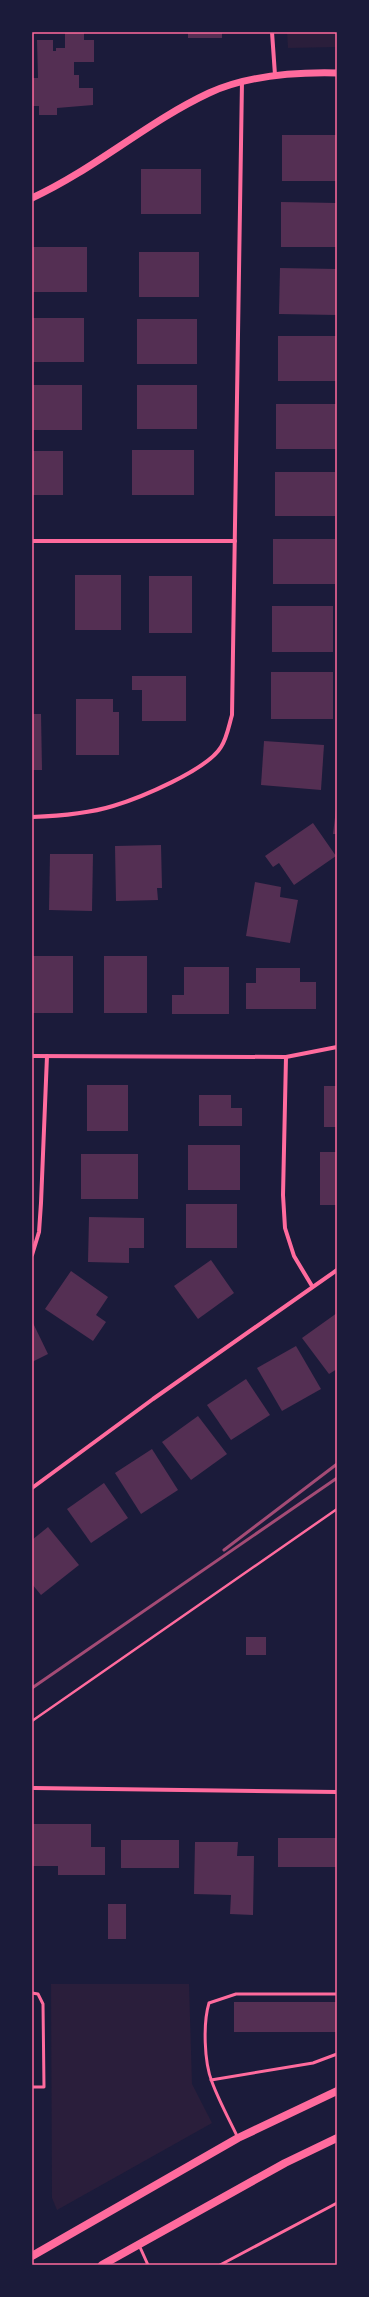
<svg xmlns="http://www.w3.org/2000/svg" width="369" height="2297" font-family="Manrope,sans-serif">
<rect width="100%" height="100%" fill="#1b1b3a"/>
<g fill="#2a1e3b">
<polygon points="287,32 337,32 337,47 288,48"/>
<polygon points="51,1984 189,1984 192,2084 212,2123 57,2210 52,2198"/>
</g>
<g fill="#542f53">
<rect x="188" y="32" width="34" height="6"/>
<polygon points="65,33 84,33 84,40 94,40 94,62 74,62 74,75 79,75 79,88 93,88 93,105 57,108 57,115 39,115 39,106 32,106 32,78 38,78 37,40 53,40 53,51 56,51 56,48 65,48"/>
<rect x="282" y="135" width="55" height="46"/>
<rect x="141" y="169" width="60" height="45"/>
<polygon points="281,202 337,203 337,247 281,247"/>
<rect x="32" y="247" width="55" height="45"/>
<rect x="139" y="252" width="60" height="45"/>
<polygon points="280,268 337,269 337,315 279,314"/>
<rect x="32" y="318" width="52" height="44"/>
<rect x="137" y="319" width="60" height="45"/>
<rect x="278" y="336" width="59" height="45"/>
<rect x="32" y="385" width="50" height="45"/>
<rect x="137" y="385" width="60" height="44"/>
<rect x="276" y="404" width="60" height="45"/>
<rect x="132" y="450" width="62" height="45"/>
<rect x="32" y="451" width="31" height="44"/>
<rect x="275" y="472" width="60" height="44"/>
<rect x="273" y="539" width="62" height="45"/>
<rect x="75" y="575" width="46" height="55"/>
<rect x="149" y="576" width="43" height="57"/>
<rect x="272" y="606" width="61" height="46"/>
<rect x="271" y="672" width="62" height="47"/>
<polygon points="132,676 186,676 186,721 142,721 142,690 132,690"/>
<polygon points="76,699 113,699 113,712 119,712 119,755 76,755"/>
<polygon points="32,714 41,714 42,770 32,770"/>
<polygon points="264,741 324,745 321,790 261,785"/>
<polygon points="336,809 337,809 337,834 333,834"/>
<polygon points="313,823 336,856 294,885 279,863 273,867 265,856"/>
<polygon points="161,845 162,888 157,888 158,900 116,901 115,846"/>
<polygon points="50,854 93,854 92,911 49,910"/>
<polygon points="255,882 281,887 280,897 298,900 290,943 246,936"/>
<rect x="32" y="956" width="41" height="57"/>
<rect x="104" y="956" width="43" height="57"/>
<polygon points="184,967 229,967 229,1014 172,1014 172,995 184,995"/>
<polygon points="256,968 300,968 300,982 316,982 316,1009 246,1009 246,983 256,983"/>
<rect x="87" y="1085" width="41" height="46"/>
<rect x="324" y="1086" width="13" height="41"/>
<polygon points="199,1095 231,1095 231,1108 242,1108 242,1126 199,1126"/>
<rect x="188" y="1145" width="52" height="45"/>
<rect x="320" y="1152" width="17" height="53"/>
<rect x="81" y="1154" width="57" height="45"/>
<rect x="186" y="1204" width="51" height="44"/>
<polygon points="89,1217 144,1218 144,1248 129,1248 129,1263 88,1262"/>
<polygon points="211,1260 234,1293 198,1319 174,1286"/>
<polygon points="71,1271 108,1297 96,1315 106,1322 93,1341 45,1309"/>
<polygon points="337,1313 337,1369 329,1374 302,1338"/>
<polygon points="32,1321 48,1354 32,1362"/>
<polygon points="296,1346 321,1389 282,1411 257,1368"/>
<polygon points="246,1379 270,1415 231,1440 207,1405"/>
<polygon points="198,1416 227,1454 191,1480 162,1442"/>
<polygon points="152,1449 178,1490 141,1514 115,1473"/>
<polygon points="104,1483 128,1518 91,1543 67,1509"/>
<polygon points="48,1527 79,1565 41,1595 32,1584 32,1540"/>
<rect x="246" y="1637" width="20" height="18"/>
<polygon points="32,1824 91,1824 91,1847 105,1847 105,1875 58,1875 58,1866 32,1866"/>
<rect x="278" y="1838" width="59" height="29"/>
<rect x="121" y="1840" width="58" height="28"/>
<polygon points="195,1842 238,1842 237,1856 254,1856 253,1915 230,1914 231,1895 194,1894"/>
<rect x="108" y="1904" width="18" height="35"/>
<rect x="234" y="2002" width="103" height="30"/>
</g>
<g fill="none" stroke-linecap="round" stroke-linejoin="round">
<polyline stroke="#ff6b9d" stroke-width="2.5" points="32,1721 337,1509"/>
<g stroke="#ff6b9d" stroke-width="3">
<polyline points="32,1993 38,1994 43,2004 44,2087 32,2087"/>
<polyline points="211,2080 313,2063 337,2054"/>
<path d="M238 2138C229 2119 219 2101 212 2082 204 2062 203 2023 209 2003L236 1994H337"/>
<polyline points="139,2245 148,2265"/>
<polyline points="220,2265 337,2203"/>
</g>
<g stroke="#ff6b9d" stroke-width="4">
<polyline points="272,32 275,75"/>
<polyline points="32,541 235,541"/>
<path d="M32 817C59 816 87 814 113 806 140 798 207 770 221 747 227 738 229 725 232 715L242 81"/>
<polyline points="32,1056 286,1057 337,1047"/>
<polyline points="286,1057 283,1195 285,1228 294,1256 312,1286"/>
<polyline points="32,1255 39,1232 41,1203 47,1056"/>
<polyline points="32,1488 153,1399 337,1270"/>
<polyline points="34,1788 337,1792"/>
</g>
<path stroke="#ff6b9d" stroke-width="7" d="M32 198C95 169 147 122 209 93 248 75 294 72 337 73"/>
<g stroke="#ff6b9d" stroke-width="8">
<polyline points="32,2256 238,2138 337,2091"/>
<polyline points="102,2265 285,2163 337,2138"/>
</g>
<g stroke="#a44b75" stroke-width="3">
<polyline points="224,1550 337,1464"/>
<polyline points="32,1688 337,1478"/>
</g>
</g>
<rect width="369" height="2297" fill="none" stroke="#1b1b3a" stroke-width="66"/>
<rect x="33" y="33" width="303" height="2231" fill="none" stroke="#ff6b9d" stroke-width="1.5"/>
</svg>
